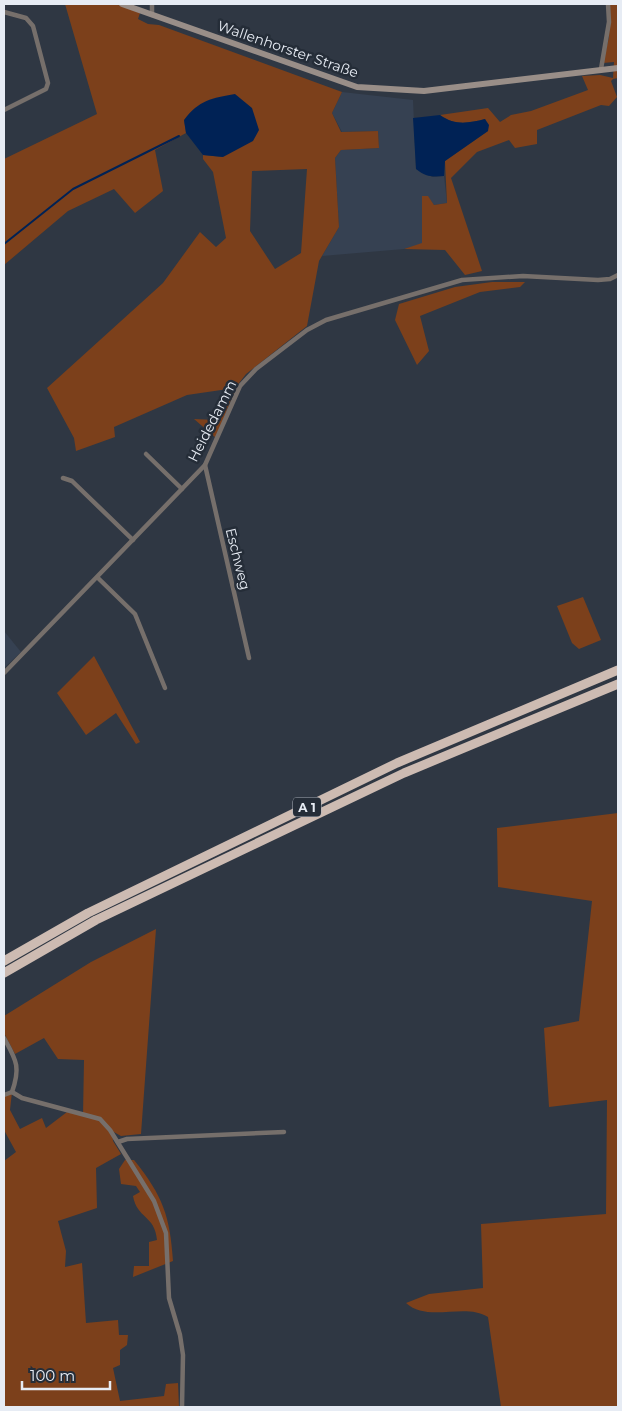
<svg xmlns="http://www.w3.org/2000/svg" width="622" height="1411" font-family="Montserrat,sans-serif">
<rect width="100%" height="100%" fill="#2f3743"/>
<g fill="#364152">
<polygon points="342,92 413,100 416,169 432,177 444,176 447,203 434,205 428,197 422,197 422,244 404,249 322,256 339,227 335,158 341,150 379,148 378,131 342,132 332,113"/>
<polygon points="4,631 21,652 4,668"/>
</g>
<g fill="#7c401b" fill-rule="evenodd">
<path d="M65 4H116L140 13 138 19 148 24 159 25 342 92 332 113 341 132 378 131 379 148 341 150 335 158 339 227 319 261 307 326 246 374 236 387 216 438 194 419 215 420 228 389 187 395 114 427 115 437 76 451 74 438 47 388 163 283 200 232 216 247 226 238 213 172 203 159V155L223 157 184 120 186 133 155 150 163 191 135 213 114 189 68 211 4 265V159L97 114ZM307 169 301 253 275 269 250 231 252 171Z"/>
<path d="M610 4H618V78L613 79 611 81 617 97 609 106 601 105 537 130V144L515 148 509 140 477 152 451 178 482 271 465 275 445 250 404 249 422 243V196H428L434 205 447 203 445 161 488 131 485 119C469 123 455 126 440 115L488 108 500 122 511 115 531 111 588 90 582 76 600 75 613 78 614 62 603 63 609 37Z"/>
<polygon points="492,282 525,282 520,287 480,292 420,316 429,351 417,365 395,320 399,304 455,287"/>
<polygon points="583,597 601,640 579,649 572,643 557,606"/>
<polygon points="94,656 140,742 136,744 116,713 86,735 57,693"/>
<path d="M618 813V1407H501L488 1317C465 1302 428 1323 406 1303L429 1294 483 1288 481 1224 606 1214 607 1100 549 1107 544 1028 579 1021 592 901 498 887 497 828Z"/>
<polygon points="156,929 141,1134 121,1136 112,1131 113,1141 121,1154 96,1168 97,1208 58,1221 66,1251 65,1267 82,1263 86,1323 118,1320 119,1335 128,1335 127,1345 120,1350 120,1365 113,1368 120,1401 164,1396 166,1384 178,1383 179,1407 4,1407 4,1161 16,1152 4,1130 4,1096 12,1092 10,1110 20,1129 42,1118 46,1128 67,1112 83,1116 84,1060 58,1059 44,1038 15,1054 4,1033 4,1016 91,962"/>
<path d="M125 1160H134C163 1196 170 1216 173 1261L133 1277 134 1266H149V1242L157 1240C155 1215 137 1219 133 1196L140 1192 136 1186 121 1184 119 1169Z"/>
</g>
<g fill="#025">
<path d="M235 94 252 108 259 130 253 141 223 157 203 155 186 133 184 120C199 100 212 98 235 94Z"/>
<path d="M440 115C455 126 469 123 485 119L489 125 488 131 445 161 444 176C432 177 426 177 416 169L413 118Z"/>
</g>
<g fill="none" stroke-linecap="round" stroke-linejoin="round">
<polyline stroke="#025" stroke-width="2" points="4,244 73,189 179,136"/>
<g stroke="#766f6b" stroke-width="4.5">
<polyline points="152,4 152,15"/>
<polyline points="4,12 26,18 33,26 48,83 46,89 4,110"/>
<polyline points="601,69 609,22 608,4"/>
<polyline points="146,454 182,489"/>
<polyline points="205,465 249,658"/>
<polyline points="63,478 72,481 133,540"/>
<polyline points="98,578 135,614 165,688"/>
<polyline points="4,673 205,465 240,386 256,369 307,330 326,320 462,280 523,276 598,280 610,279 618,275"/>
<path d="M4 1038C16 1060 21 1066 12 1092"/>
<polyline points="12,1092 22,1098 100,1119 110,1130 154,1201 166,1233 169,1298 180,1335 183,1355 182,1407"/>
<polyline points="4,1095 12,1092"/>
<polyline points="118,1142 127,1139 284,1132"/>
</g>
<polyline stroke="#998e88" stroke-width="6" points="122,4 357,87 424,91 618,68"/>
<g stroke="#cdbbb2" stroke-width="9">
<polyline points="4,961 88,913 397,763 618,670"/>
<polyline points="4,973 96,920 404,773 618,684"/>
</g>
</g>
<g text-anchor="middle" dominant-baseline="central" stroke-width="5" stroke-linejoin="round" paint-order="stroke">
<rect fill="#252d38" stroke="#adb3bc" stroke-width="1" x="293" y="797.5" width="28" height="19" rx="4"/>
<g font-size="12" font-weight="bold" fill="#e7ecf4">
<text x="307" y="807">A 1</text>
</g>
<g font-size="14" fill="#e7ecf4" stroke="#252d38">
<text transform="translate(288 49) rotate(19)">Wallenhorster Straße</text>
<text transform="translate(212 421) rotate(-63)">Heidedamm</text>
<text transform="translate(238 559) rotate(76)">Eschweg</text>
</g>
</g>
<rect width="622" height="1411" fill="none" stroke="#e7ecf4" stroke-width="10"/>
<path d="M22 1381v8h88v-8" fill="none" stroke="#e7ecf4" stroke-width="2.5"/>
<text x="30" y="1381" font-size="15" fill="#e7ecf4" stroke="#252d38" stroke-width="4" paint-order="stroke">100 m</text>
</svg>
